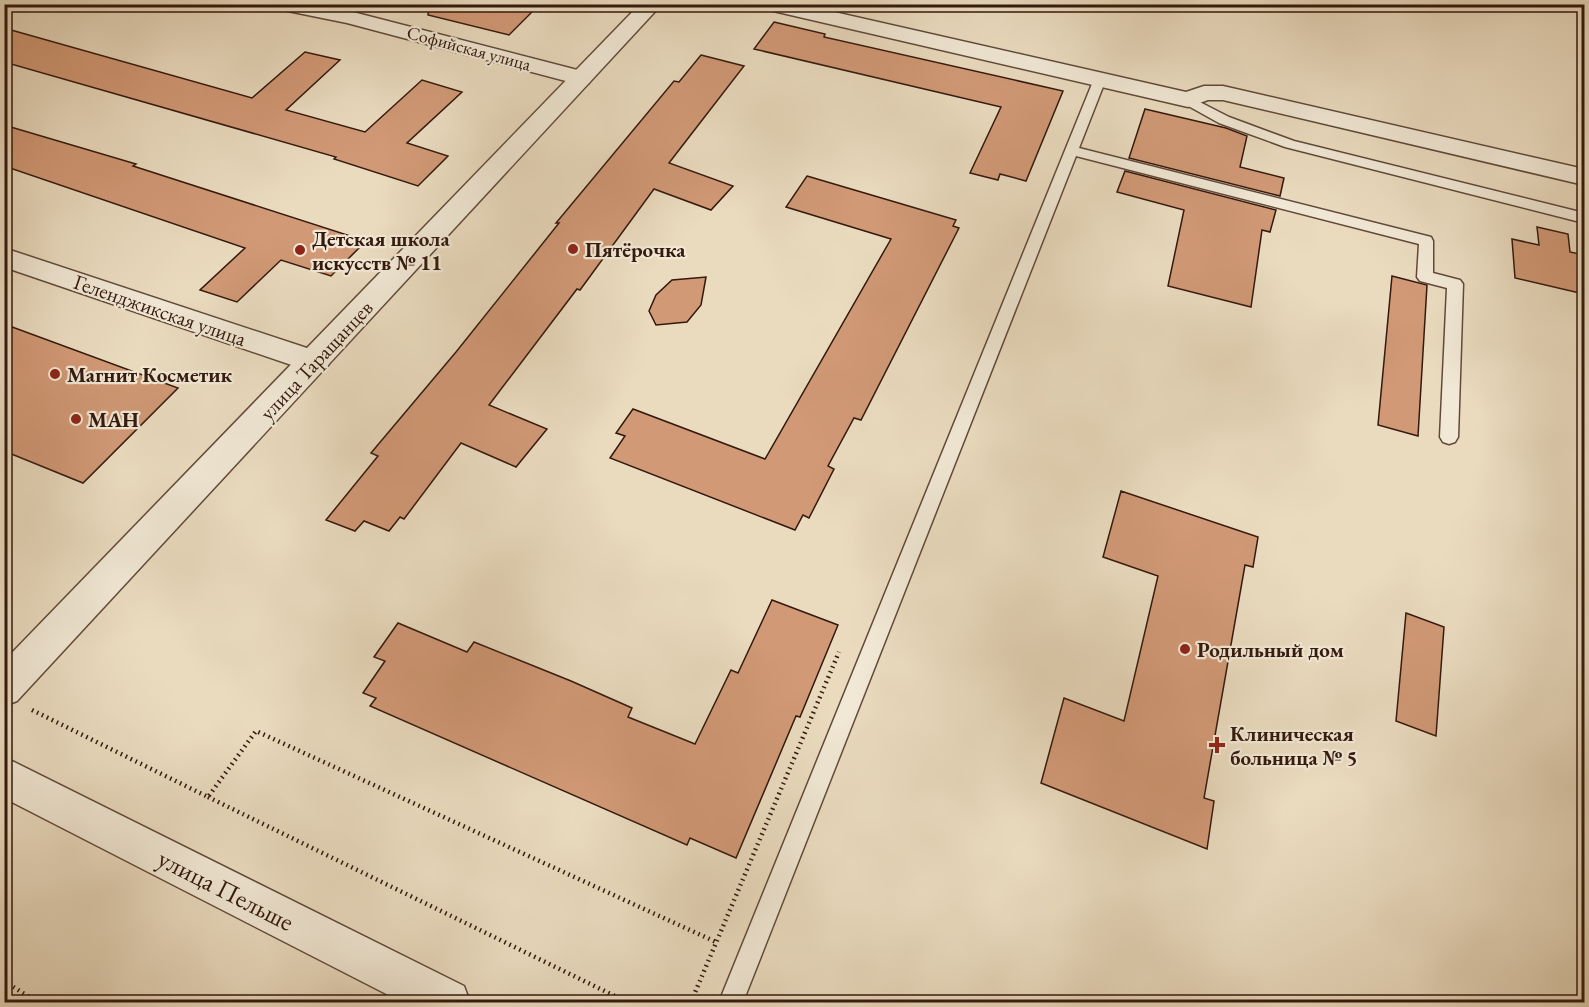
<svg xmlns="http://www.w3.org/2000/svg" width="1589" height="1007" font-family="'EB Garamond',serif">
<rect width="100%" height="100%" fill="#eadbbf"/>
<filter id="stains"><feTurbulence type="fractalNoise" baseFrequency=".00333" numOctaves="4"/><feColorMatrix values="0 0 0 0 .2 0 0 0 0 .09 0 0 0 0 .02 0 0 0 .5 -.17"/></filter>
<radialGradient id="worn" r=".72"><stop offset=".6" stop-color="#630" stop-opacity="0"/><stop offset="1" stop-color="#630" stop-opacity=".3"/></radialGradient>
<g fill="#d19976" stroke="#33190e" stroke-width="1.5">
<polygon points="429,4 535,4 534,10 509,35 428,15"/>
<polygon points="774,22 825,34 824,37 1063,91 1026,181 1000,174 998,180 970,173 1001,107 754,49"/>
<polygon points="4,28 252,98 305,52 340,60 286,110 365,132 422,80 462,92 407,143 448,156 418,186 334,159 336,157 4,62"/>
<polygon points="701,55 744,66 669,163 733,186 711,210 654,189 580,290 577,289 489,405 547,429 516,467 461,443 404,519 400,517 389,531 364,521 355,531 326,520 378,456 371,453 456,352 559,223 556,223 674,81 679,82"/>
<polygon points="1145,109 1226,128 1247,136 1240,167 1284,178 1280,196 1129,158"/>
<polygon points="4,125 136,164 133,166 366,241 331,276 281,260 237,302 200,290 245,248 4,166"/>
<polygon points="1125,171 1276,210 1270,232 1262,230 1251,307 1168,286 1184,210 1117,192"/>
<polygon points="807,176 956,220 953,226 959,228 861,420 854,418 828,466 834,469 809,518 803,515 795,530 610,458 625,436 616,433 633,409 765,459 891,239 786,207"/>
<polygon points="1537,227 1568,234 1570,252 1584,255 1584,294 1515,278 1512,239 1539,245"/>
<polygon points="1392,276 1427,285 1418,436 1378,425"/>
<polygon points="706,277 701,305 687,322 656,325 649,311 656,295 672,280"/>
<polygon points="4,324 178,388 83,483 4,451"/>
<polygon points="1121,491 1258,537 1253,567 1245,565 1204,798 1214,801 1207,849 1041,783 1064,698 1124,721 1158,576 1103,557"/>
<polygon points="772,600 838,625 800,717 796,716 736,858 690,838 687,845 370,706 376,698 363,693 385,661 374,657 398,623 467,652 474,642 571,681 632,708 628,717 695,744 731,670 738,673"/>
<polygon points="1406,613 1444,627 1436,736 1396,721"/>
</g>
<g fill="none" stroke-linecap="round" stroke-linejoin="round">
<g stroke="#614a3a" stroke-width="3">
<g id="service">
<polygon points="538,4 550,4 541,11 535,8"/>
<polygon points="1100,75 1106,79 1079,148 1431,237 1433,241 1433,273 1460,280 1463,284 1458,437 1455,442 1449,444 1443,442 1440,437 1447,288 1420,281 1417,277 1419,244 1076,156 743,1002 719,1002 1094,79"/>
<polygon points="1188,96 1229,117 1294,141 1584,213 1584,223 1285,147 1219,123 1183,103 1182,100"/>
</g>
</g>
<g stroke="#614a3a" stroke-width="3">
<g id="minor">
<polygon points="276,4 320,4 349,11 589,73 592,78 589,83 581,85 347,23 278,9"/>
<polygon points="759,4 799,4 1186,92 1204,86 1223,86 1584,169 1584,185 1223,100 1208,100 1188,107 769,10 761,9"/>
<polygon points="4,248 325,354 330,362 325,370 315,373 4,267"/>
<polygon points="4,757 464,986 470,1002 402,1002 4,798"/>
</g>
</g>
<g stroke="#614a3a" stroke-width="3">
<polygon id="tertiary" points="640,4 662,4 17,701 4,706 4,661"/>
</g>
<g stroke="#33190e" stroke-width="4.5" stroke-dasharray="1.5 4" stroke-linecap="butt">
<polyline points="32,710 208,797 256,731 716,942"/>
<polyline points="208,797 627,1002"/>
<polyline points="4,981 37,1002"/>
<polyline points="691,1002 839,652"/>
</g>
<use href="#service" fill="#f1e8d5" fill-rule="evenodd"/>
<use href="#minor" fill="#f1e8d5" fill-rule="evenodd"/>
<use href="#tertiary" fill="#f1e8d5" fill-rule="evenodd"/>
</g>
<g fill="#8f2418" stroke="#f1e8d5" stroke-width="2">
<circle cx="573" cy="249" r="6"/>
<circle cx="300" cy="250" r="6"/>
<circle cx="55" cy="374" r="6"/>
<circle cx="76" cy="419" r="6"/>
<circle cx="1185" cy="649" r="6"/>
<path d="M1214 736h6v6h6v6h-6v6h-6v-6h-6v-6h6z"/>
</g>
<g text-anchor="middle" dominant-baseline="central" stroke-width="4.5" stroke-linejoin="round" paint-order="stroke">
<g font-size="18" fill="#33190e" stroke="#f1e8d5">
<text transform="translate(469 48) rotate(15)">Софийская улица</text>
</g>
<g font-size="21" font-weight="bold" fill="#33190e" stroke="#f1e8d5" text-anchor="start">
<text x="312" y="238">Детская школа<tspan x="312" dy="24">искусств № 11</tspan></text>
<text x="585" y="249">Пятёрочка</text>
<text x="67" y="374">Магнит Косметик</text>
<text x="88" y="419">МАН</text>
<text x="1197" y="649">Родильный дом</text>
<text x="1230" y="733">Клиническая<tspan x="1230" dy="24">больница № 5</tspan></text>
</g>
<g font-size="21" fill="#33190e" stroke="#f1e8d5">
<text transform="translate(160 310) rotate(19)">Геленджикская улица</text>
<text transform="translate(316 360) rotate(-47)">улица Таращанцев</text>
</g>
<g font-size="26" fill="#33190e" stroke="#f1e8d5">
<text transform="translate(226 890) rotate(27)">улица Пельше</text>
</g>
</g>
<rect width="1589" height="1007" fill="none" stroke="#eadbbf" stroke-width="24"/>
<rect x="6" y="6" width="1577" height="995" fill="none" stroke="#33190e" stroke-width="3"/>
<rect x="12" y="12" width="1565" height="983" fill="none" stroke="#33190e" stroke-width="1.5"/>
<rect width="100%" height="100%" filter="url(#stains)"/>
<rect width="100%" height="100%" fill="url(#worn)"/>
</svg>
